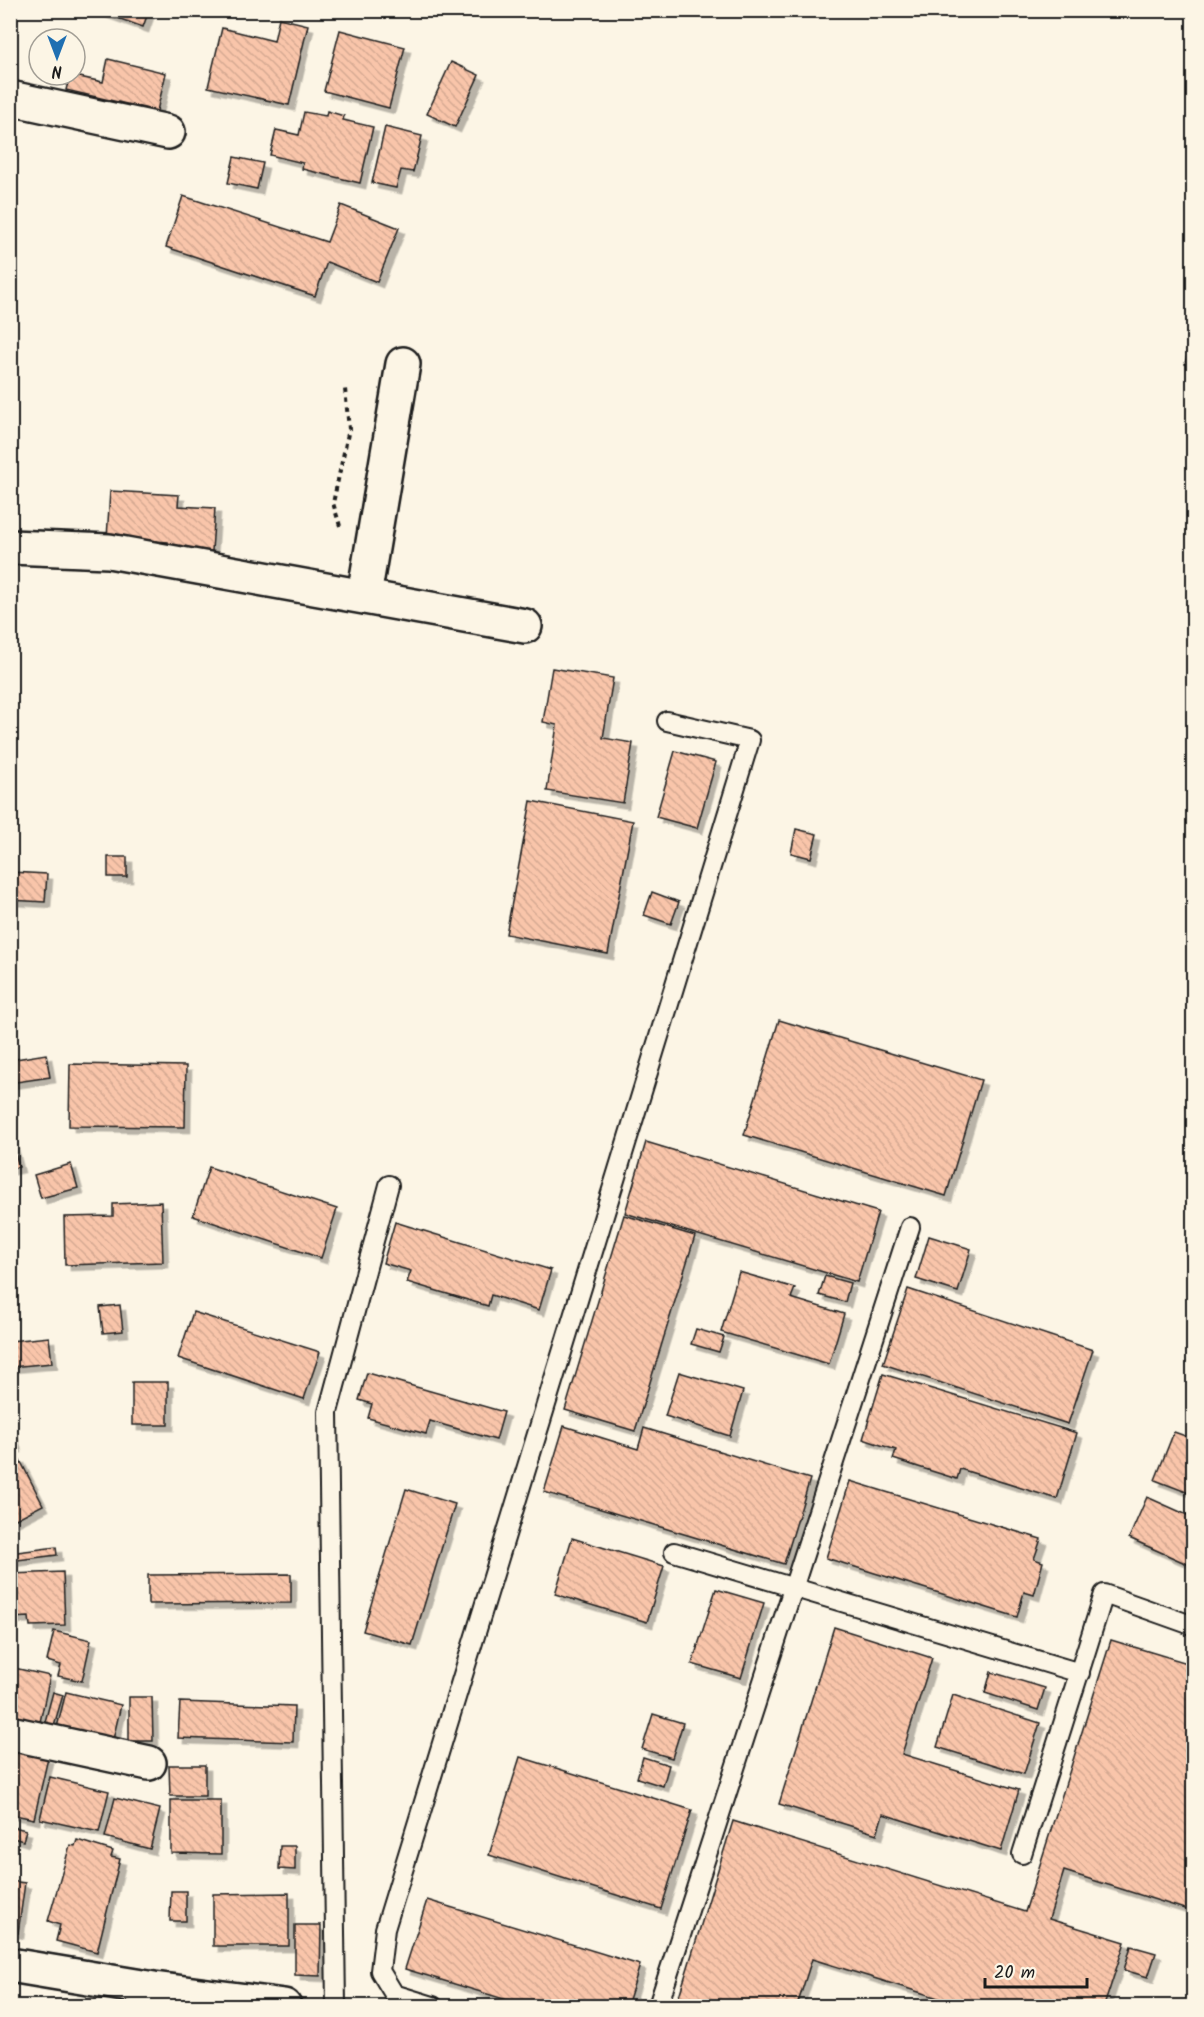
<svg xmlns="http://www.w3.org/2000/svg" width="1204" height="2017" font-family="Kalam,sans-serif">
<defs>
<pattern id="building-back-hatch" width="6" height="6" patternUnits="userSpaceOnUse" patternTransform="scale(1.5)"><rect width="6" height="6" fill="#f9c5aa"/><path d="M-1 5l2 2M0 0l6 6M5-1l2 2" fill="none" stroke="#d5a992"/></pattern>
<filter id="shadow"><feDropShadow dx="5.5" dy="5.5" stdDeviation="0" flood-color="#0004"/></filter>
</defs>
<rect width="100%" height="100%" fill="#fcf5e5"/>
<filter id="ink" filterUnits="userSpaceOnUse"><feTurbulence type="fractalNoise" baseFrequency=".0167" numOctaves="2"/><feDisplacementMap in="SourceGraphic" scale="12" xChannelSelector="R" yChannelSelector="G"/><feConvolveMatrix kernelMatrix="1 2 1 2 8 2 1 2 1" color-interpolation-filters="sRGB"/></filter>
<g filter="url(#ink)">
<g fill="url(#building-back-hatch)" stroke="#1c1c1c" stroke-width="1.5" filter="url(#shadow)">
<polygon points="95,10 149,10 143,27"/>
<polygon points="279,18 308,25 289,105 208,87 222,28 274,41"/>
<polygon points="340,30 405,47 389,108 324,91"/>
<polygon points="108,59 166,73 157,111 66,90 70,75 103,82"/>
<polygon points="451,62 479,75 455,127 427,114"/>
<polygon points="327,111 344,116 343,120 373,127 360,183 302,169 303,163 270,155 276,130 299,135 304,112 326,116"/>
<polygon points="385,127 422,136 413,172 401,170 396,188 372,183"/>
<polygon points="234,157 263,163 257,189 228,183"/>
<polygon points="183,196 327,242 341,205 399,228 377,282 327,262 315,296 166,247"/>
<polygon points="1194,324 1194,366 1185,364"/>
<polygon points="110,491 179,495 178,506 215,508 212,551 168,548 168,542 107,538"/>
<polygon points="552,668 613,678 603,738 633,743 623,803 547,791 557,725 543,722"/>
<polygon points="675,751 716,762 697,828 656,817"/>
<polygon points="531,801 633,821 608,954 506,934"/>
<polygon points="796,829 817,834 811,858 791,853"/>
<rect x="108" y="857" width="19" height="20"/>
<polygon points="10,872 47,874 45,902 10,900"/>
<polygon points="652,892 679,902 671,924 644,915"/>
<polygon points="779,1020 981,1080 946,1196 744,1135"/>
<polygon points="46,1054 50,1077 10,1083 10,1060"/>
<polygon points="70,1064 186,1066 185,1127 69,1126"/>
<polygon points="10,1133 19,1167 10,1169"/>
<polygon points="646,1142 878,1212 857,1282 625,1213"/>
<polygon points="71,1164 78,1188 41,1198 34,1175"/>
<polygon points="209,1167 337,1209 321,1258 193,1216"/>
<polygon points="161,1202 163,1262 65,1265 64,1217 113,1216 113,1204"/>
<polygon points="624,1215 695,1236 635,1431 565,1410"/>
<polygon points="395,1222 551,1270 539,1310 491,1295 488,1306 407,1282 411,1271 383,1263"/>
<polygon points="929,1236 971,1249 958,1292 916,1279"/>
<polygon points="739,1272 795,1288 791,1298 844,1314 829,1364 721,1332"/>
<polygon points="825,1276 850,1283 845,1302 819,1295"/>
<polygon points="908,1289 1093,1350 1068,1424 883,1364"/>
<polygon points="120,1305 123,1331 103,1333 100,1307"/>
<polygon points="193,1312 320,1352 304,1399 178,1358"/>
<polygon points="696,1329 724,1337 719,1352 691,1344"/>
<polygon points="49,1337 52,1363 11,1367 10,1341"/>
<polygon points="679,1372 743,1391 730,1436 665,1416"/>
<polygon points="367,1373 504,1412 496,1440 430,1421 426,1434 368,1418 372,1404 359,1400"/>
<polygon points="883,1374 1077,1433 1057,1499 960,1469 957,1479 893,1459 896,1450 863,1439"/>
<rect x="132" y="1382" width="36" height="43"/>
<polygon points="10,1422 16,1447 10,1448"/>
<polygon points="564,1426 638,1449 644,1428 810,1479 784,1564 544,1492"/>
<polygon points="1174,1432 1194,1439 1194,1495 1155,1480"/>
<polygon points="19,1458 43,1505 10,1522 10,1463"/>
<polygon points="850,1481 1041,1539 1034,1559 1043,1562 1034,1595 1024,1592 1017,1617 826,1558"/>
<polygon points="406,1489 455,1504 412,1645 363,1631"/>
<polygon points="1147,1497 1194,1518 1194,1567 1129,1538"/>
<polygon points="572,1538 664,1566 647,1622 555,1594"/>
<polygon points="56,1547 57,1555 10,1561 10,1553"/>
<polygon points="63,1572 65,1625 30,1626 29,1617 10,1618 10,1574"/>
<polygon points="291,1574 291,1603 148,1604 148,1575"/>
<polygon points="716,1589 764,1603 741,1678 692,1664"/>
<polygon points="834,1627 932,1658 902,1754 1019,1790 1001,1851 883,1814 877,1834 779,1804"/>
<polygon points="54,1631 91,1640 82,1681 58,1676 61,1665 47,1661"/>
<polygon points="1111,1640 1194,1665 1194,1912 1064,1871 1049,1919 1125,1942 1104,2006 964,2006 812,1959 797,2006 676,2006 733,1821 1025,1912"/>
<polygon points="10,1667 50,1676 40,1722 10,1715"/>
<polygon points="991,1672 1045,1688 1038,1710 985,1693"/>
<polygon points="53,1692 63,1695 52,1732 43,1729"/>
<polygon points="66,1692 121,1705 112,1744 56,1731"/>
<polygon points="953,1695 1040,1723 1024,1774 937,1747"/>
<polygon points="129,1697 152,1697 153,1741 129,1741"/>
<polygon points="180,1702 294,1706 293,1742 178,1738"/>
<polygon points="653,1714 683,1723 672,1758 642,1749"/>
<polygon points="11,1749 48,1758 34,1819 10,1814"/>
<polygon points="520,1757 692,1810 661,1909 489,1855"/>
<polygon points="643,1757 669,1765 663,1786 637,1778"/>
<polygon points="169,1765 205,1765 205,1796 170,1796"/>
<polygon points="50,1777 109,1791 99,1832 40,1819"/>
<polygon points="115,1798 160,1809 150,1849 105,1837"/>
<polygon points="171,1800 221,1800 221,1854 171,1853"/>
<polygon points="10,1826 26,1830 23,1841 10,1837"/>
<polygon points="77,1840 113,1851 111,1857 120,1859 97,1952 56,1941 60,1925 48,1921 70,1845 75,1846"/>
<polygon points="280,1846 295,1846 295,1870 279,1869"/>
<polygon points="10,1881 25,1883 18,1933 10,1931"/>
<polygon points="171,1891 186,1891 186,1921 170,1921"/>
<polygon points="289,1893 289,1946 213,1946 213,1894"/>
<polygon points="427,1900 640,1965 627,2006 527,2006 405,1969"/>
<polygon points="295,1925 321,1925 320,1976 295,1975"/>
<polygon points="1131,1946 1156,1953 1148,1977 1124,1970"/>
</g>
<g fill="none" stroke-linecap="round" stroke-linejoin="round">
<g stroke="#1c1c1c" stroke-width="22">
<g id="lane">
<polyline points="674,1552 1080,1673"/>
<polyline points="1022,1854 1104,1594 1194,1626"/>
<polyline points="336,2006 328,1412 389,1185"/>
<polyline points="433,2006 394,1994 380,1971 385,1929 750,740 667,721"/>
<polyline points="658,2006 910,1227"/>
</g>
</g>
<g stroke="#1c1c1c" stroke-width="38">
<g id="street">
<polyline points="10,98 168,132"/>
<polyline points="10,547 109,551 525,626"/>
<polyline points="364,596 403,364"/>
<polyline points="10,1733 149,1763"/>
<polyline points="10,1965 154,1989 284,2006"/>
</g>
</g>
<polyline stroke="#1c1c1c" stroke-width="4" stroke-dasharray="4.5 4.5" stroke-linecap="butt" points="340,526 333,503 349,429 345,389"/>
<use href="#lane" stroke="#fcf5e5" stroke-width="18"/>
<use href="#street" stroke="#fcf5e5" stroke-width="33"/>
</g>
</g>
<rect width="1204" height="2017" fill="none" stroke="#fcf5e5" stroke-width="36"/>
<rect x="18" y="18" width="1168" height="1981" fill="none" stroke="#1c1c1c" stroke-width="2" filter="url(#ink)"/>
<g transform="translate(57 57) rotate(180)"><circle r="28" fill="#fcf5e5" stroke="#a29e95" stroke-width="1.5"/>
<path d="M0-4.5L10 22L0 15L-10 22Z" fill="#1f6fb2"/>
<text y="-9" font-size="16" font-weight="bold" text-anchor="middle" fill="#1c1c1c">N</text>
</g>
<path d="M985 1978v9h102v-9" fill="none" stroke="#1c1c1c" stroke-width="3"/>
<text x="994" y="1978" font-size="18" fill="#1c1c1c" stroke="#fcf5e5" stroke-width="4.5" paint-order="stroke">20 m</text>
</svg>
